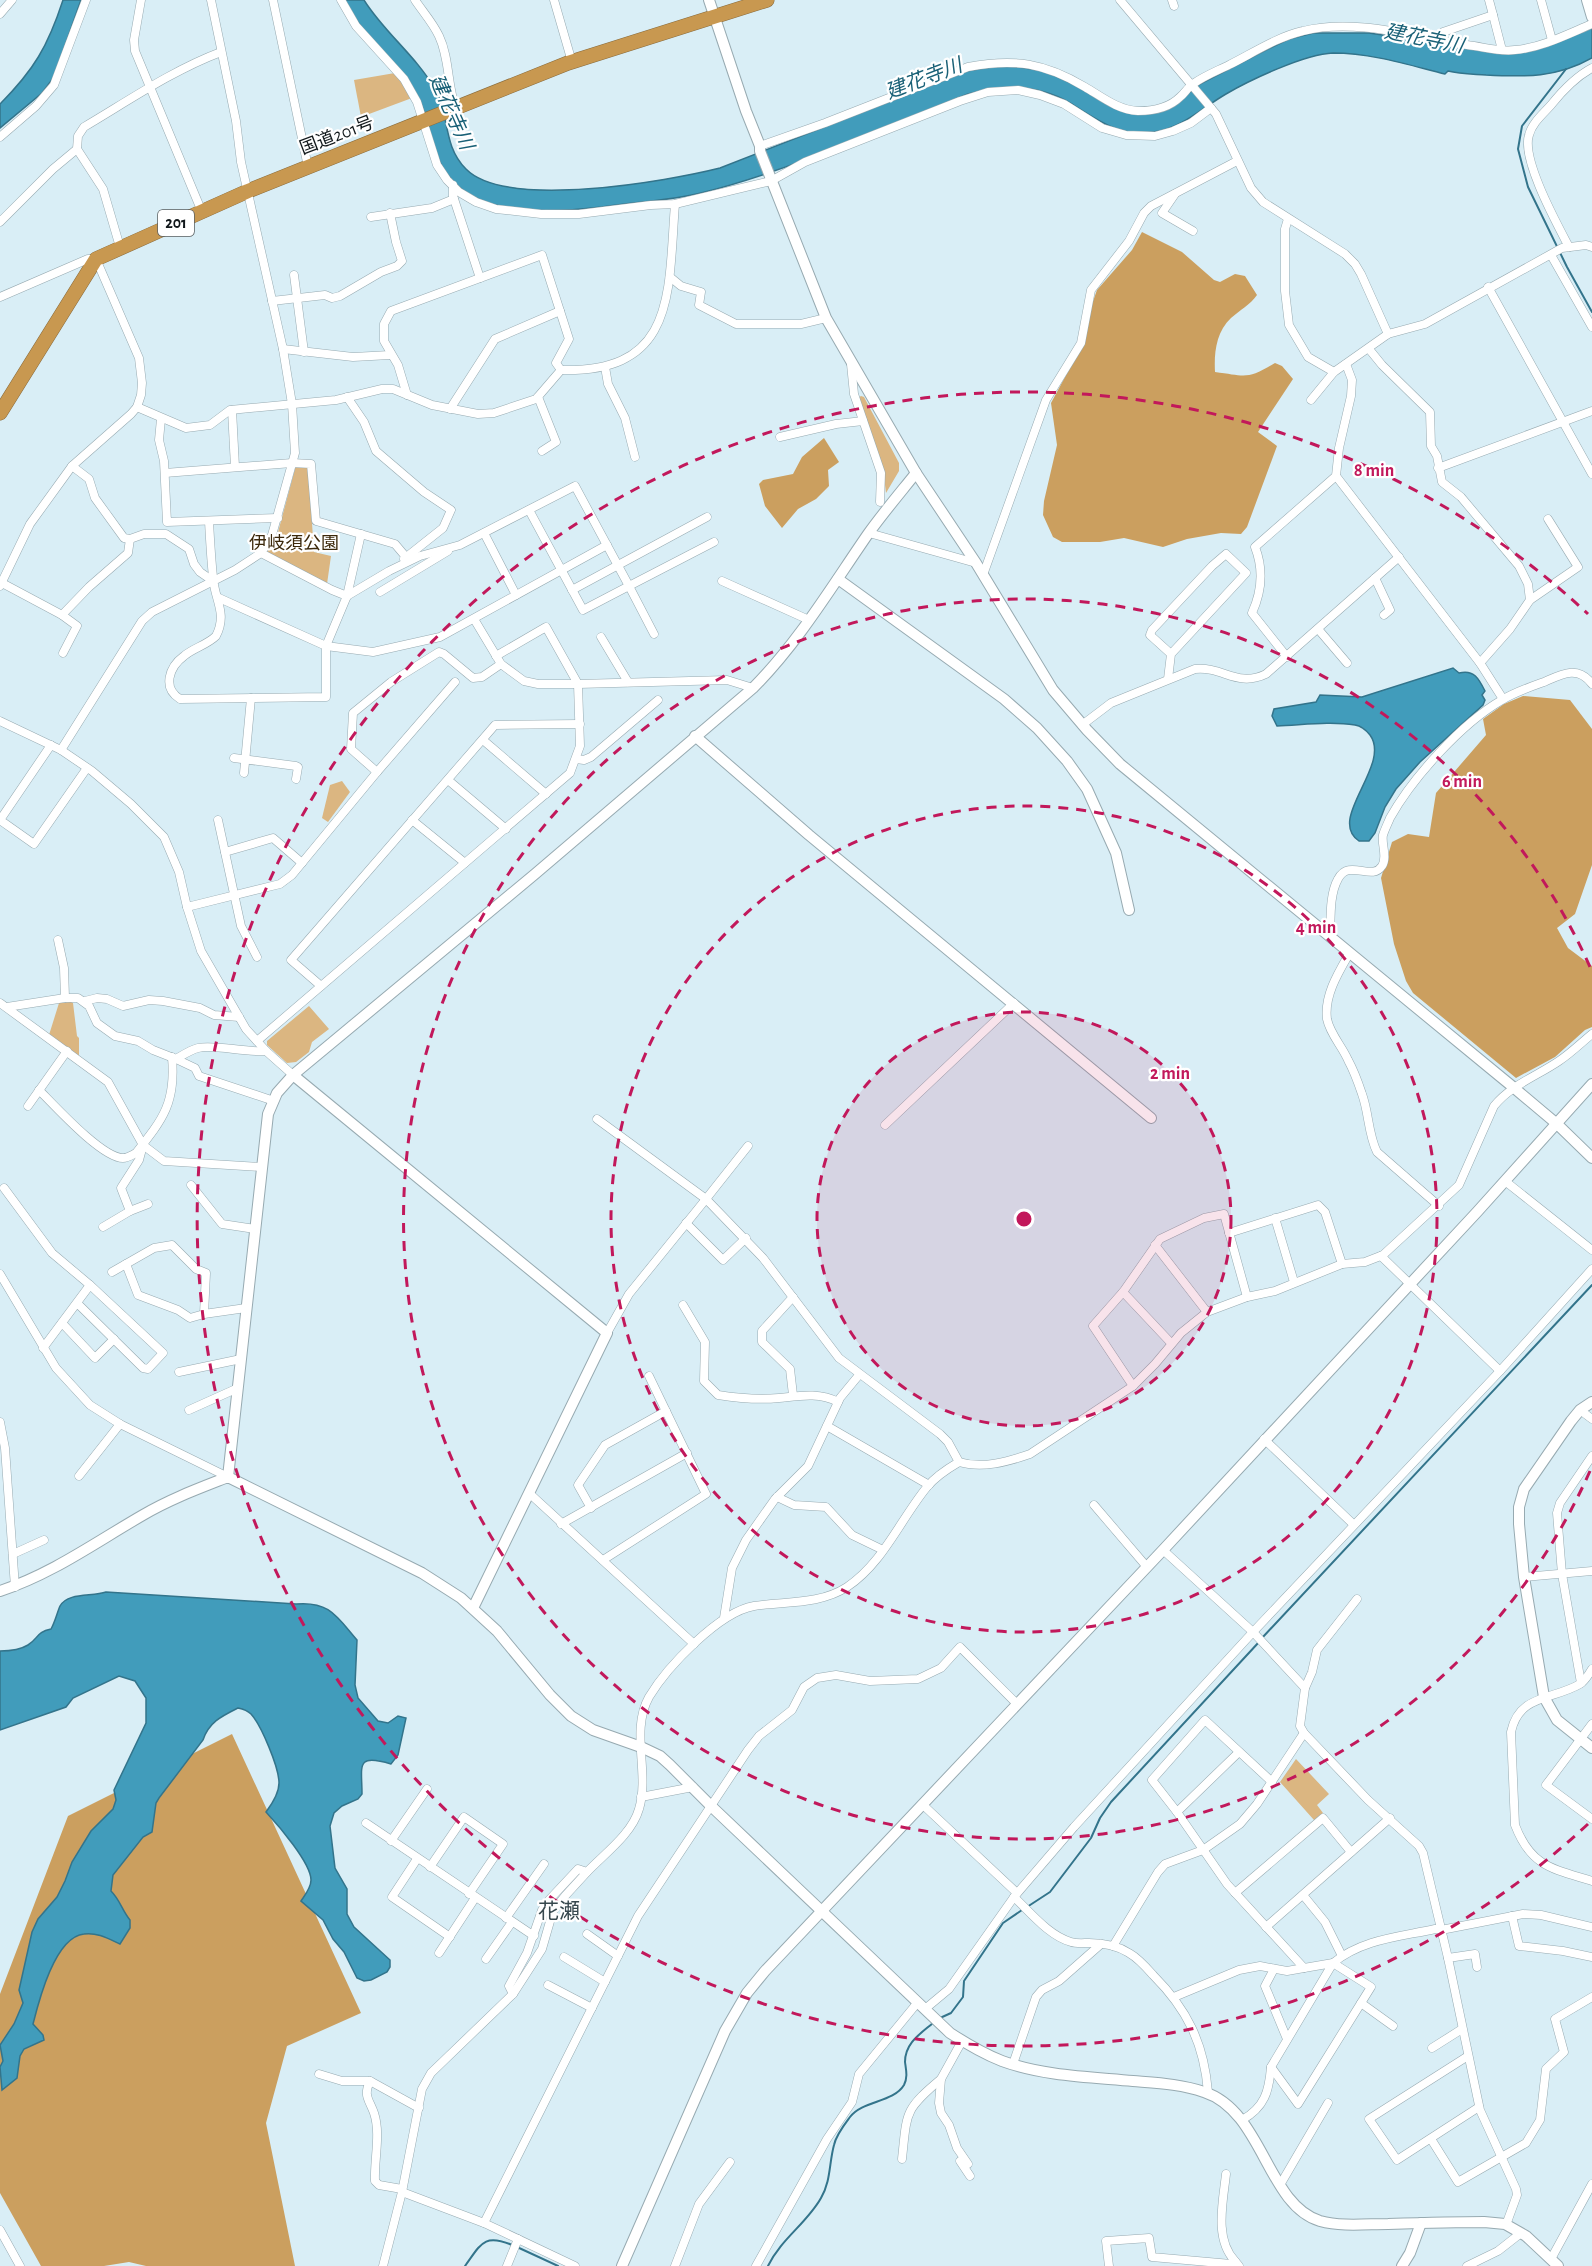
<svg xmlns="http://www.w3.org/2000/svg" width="1592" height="2266" font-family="'Alegreya Sans','Noto Sans JP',sans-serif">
<rect width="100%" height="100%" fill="#d9eef6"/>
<g fill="#dbb681">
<polygon points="395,73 402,79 412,98 361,117 354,80"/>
<polygon points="861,396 864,397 899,463 899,471 886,493 884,477 858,398"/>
<polygon points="296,465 308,466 314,552 331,556 327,584 267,552 277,536"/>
<polygon points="342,781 350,792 328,822 322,818 330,785"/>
<polygon points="71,1002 73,1003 77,1036 79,1038 79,1057 49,1035 59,1003"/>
<polygon points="309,1006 329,1029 312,1042 309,1052 296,1062 287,1063 267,1045 267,1041"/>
<polygon points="1296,1759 1329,1794 1317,1805 1323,1813 1314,1820 1280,1782"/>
</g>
<g fill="#cb9f5f">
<path d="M1142 232 1182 252 1214 280 1220 282 1235 274 1245 276 1257 295C1250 305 1240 310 1231 318 1216 332 1214 353 1215 372 1246 376 1247 380 1275 363L1282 366 1293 379 1258 432 1277 446 1247 527 1241 534 1221 533 1187 539 1163 547 1124 538 1100 542H1062L1053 537 1043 515 1044 501 1057 445 1051 403 1084 342 1085 324 1097 290 1132 250Z"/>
<polygon points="824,438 839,462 828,470 829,486 816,499 798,509 782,528 765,506 759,484 763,480 793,474 802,457"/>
<polygon points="1523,696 1570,700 1592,729 1592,865 1575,914 1557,928 1568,948 1592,966 1592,1027 1585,1030 1555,1057 1516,1078 1413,993 1406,981 1394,944 1381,878 1392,842 1408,834 1429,837 1436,793 1486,735 1483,719 1504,704"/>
<polygon points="232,1734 361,2013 287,2046 266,2123 295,2266 146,2266 129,2262 104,2266 41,2266 0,2193 0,1994 68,1816"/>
</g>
<g fill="#419cbb" stroke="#33748b" stroke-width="1.5">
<path d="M63 0H81L54 77 42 93 0 128V104C34 70 48 46 63 0Z"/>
<path d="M343 0H364C384 32 416 56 435 89 450 114 442 145 466 169 506 210 668 181 720 168L967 71 1003 65 1045 71 1131 111 1176 103 1200 84 1258 54 1289 39 1313 33H1369L1450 45 1514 52 1592 25V58C1557 78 1525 77 1486 75 1473 74 1460 74 1448 71L1445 74C1409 65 1371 53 1333 53 1305 54 1250 80 1226 94 1202 108 1182 128 1154 132 1118 137 1098 120 1070 103 1038 84 1002 85 968 94 880 129 793 170 701 193 668 201 635 202 602 207 559 212 493 217 458 186 430 161 434 132 420 101 414 87 398 74 389 62 372 42 357 22 343 0Z"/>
<path d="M1453 668 1459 673C1474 669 1479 679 1485 691L1482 695 1485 700 1483 705 1420 762 1396 789 1385 807 1375 833 1369 841H1359C1326 819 1392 765 1370 735 1366 730 1362 726 1355 725 1330 721 1303 725 1277 726L1272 716 1274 709 1316 702 1320 695 1362 697Z"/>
<path d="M106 1592 296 1604C330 1601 337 1617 357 1640L355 1685 358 1698 378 1721 388 1723 398 1716 406 1718 398 1755 391 1764C355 1753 362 1766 362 1794L358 1799 342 1806 334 1813 330 1826 335 1868 347 1889V1914L354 1927 390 1960V1967L387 1972 371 1980 364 1981 357 1978 344 1952 333 1939 323 1920 301 1901C305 1895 311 1888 311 1880 311 1863 278 1825 266 1812 272 1804 279 1794 279 1783 279 1767 261 1725 251 1714 247 1710 243 1709 238 1708 222 1716 209 1722 203 1740L159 1798 156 1803 152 1832 143 1837 113 1875 111 1891C120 1900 122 1910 130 1920V1928L120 1944C109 1939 97 1932 84 1934 55 1937 39 2000 33 2024L43 2035 44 2040 24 2049 20 2056 17 2078 2 2090 0 2067 3 2061 0 2045 14 2024 23 2003 19 1990 32 1932 38 1919 57 1897 65 1881 72 1862 91 1831 113 1809 116 1800 114 1790 146 1723V1698L135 1681 119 1676 73 1698 66 1707 0 1730V1651C9 1651 20 1650 28 1645 39 1638 36 1632 51 1629 55 1622 57 1613 60 1606 68 1592 92 1597 106 1592Z"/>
</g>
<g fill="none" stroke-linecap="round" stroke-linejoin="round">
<g stroke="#33748b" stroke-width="2">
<polyline points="1566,69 1522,126 1518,149 1528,187 1567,267 1592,312"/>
<polyline points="1262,1638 1592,1285"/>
<polyline points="1027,1907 1050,1892 1091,1838 1100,1818 1111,1802 1259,1642"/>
<polyline points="940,2018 951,2013 963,1997 964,1981 1003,1923 1022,1910"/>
<polyline points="517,2247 558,2266"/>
<path d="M465 2266C481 2244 484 2233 512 2245"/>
<path d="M768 2266C781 2239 807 2223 821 2198 831 2181 829 2163 834 2145 836 2135 844 2125 850 2117 863 2100 893 2103 904 2085 908 2077 906 2070 905 2062 905 2043 920 2034 933 2023"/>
</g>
<g stroke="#97aab1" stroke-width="9">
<g id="street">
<polyline points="141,0 134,40 135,51 202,212"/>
<polyline points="273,0 308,167"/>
<polyline points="341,0 356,26 404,79 417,102 437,165 447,180 459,192 476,202 496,209 541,214 579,214 651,205 675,204 771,181 805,162 960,101 988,92 1018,90 1040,95 1064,104 1102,128 1126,135 1155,136 1173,131 1191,123 1211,108"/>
<path d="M415 0C423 12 433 23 439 36 450 59 447 86 456 109"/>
<polyline points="554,0 572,62"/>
<polyline points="1120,0 1216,114 1251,188 1263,202 1345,254 1355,264 1361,274 1388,334"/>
<polyline points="1172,0 1174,6"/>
<polyline points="1541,0 1552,40"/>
<polyline points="0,14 12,0"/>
<polyline points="1493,15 1502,50"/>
<polyline points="1435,41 1443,32 1493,15 1489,0"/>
<polyline points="0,137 36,106 54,85 86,0"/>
<path d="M760 146 825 123 968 67C1014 58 1045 63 1085 87 1102 97 1118 110 1138 111 1154 111 1169 108 1180 97 1185 93 1188 87 1193 84 1204 76 1217 71 1229 65 1253 53 1277 37 1303 31 1358 17 1420 39 1474 46 1487 48 1502 52 1515 50 1541 48 1568 34 1592 24"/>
<polyline points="453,185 453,196 480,278"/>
<polyline points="1175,194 1162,213 1193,231"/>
<polyline points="371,217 432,208 454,199"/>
<polyline points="1288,219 1285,229 1285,291 1289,325 1308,357 1334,372"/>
<polyline points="0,222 53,169 77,149"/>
<path d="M120 247 103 189 77 149 78 136 84 127C128 101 173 70 221 52"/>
<path d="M1569 247C1557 224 1521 159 1529 135 1532 123 1543 114 1551 105 1563 90 1575 77 1592 68"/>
<polyline points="1551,255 1592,327"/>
<polyline points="294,275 304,352"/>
<polyline points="670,277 681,286 701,292 699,305 736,324 801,324 826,318"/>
<polyline points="1488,287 1592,474"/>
<polyline points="0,297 88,259 96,259 139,358 142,383 141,395 137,407 131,414 72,466 30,524 0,586"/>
<polyline points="272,301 325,295 332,298 340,296 381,272 397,266 402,261 396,242 390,213"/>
<polyline points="283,349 353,357 390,355"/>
<polyline points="1369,349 1382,365 1430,412 1431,446 1437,456 1442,482 1461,497 1519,566 1528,584 1530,600 1510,629 1480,663"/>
<polyline points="851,364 854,394 881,473 880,502"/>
<polyline points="605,367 608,384 625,418 635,457"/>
<path d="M561 370C677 373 668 292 675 204"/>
<polyline points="407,395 398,365 384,341 384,324 391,311 542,255 569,339 556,363 561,370"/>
<polyline points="347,397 364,422 376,451 424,492 451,510 443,528 404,559"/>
<polyline points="538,397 556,442 542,451"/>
<polyline points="1311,400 1334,372 1388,334 1425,324 1562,248 1586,245 1592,247"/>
<polyline points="137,407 186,428 210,425 230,410 336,400 382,389 393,389 432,405 478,414 494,413 536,399 561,370"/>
<polyline points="450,409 495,339 560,311"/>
<polyline points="232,410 235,467"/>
<polyline points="161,419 159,440 164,461 167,522 278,518"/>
<polyline points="780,437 836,424 863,421"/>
<polyline points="72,466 89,479 95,498 124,538 130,539 144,534 166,534 189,549 194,564 200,572 213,581"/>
<polyline points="1438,468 1592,411"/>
<polyline points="165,473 292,463 311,464 316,521 395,544 406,557"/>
<polyline points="1336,476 1480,663 1503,699"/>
<polyline points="529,510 583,610 629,586 654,634"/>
<path d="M209 521C210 540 211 558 213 577 214 599 228 613 216 636 207 645 193 648 184 656 169 667 162 688 180 699L326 697V646L347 596 361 534"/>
<polyline points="484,533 516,595"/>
<polyline points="869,533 976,563"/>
<polyline points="261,553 332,590 347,596"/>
<polyline points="983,575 1046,400 1081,343 1091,290 1129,241 1144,213 1151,206 1237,161"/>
<polyline points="1375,578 1390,610 1384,615"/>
<polyline points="722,581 809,620"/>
<polyline points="2,583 62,615 89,587 128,553 130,539"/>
<polyline points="572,590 707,517"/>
<polyline points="380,592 448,551"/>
<polyline points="347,596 389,571 420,556 460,545 575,486 629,586 714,542"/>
<polyline points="219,598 326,646 373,652 440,637 607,545"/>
<polyline points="1530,600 1578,567 1548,519"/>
<polyline points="62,615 77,626 63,653"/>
<polyline points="474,619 501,664 524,681 538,684 578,684 727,680 753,688"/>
<polyline points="1318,629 1347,663"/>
<polyline points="601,637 628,682"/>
<path d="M1287 657 1252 613C1262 591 1264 570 1255 547L1336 476 1339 448 1351 396 1352 380 1346 364"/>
<polyline points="1168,679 1171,654 1150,635 1152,630 1212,566 1226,554 1246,573 1171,654"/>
<polyline points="0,721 61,750 92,771 131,804 164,837 179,872 187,907 201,951 246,1029 266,1051 293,1075"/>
<path d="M1082 725 1111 703 1195 669C1223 666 1237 688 1266 674L1399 557"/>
<polyline points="483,740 546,794"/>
<polyline points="51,745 0,820 34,844 87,768"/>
<polyline points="61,750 142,621 152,612 235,570 261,553 272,535 295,453 292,404 283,349 241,162 236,121 211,0"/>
<polyline points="234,758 296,766 298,767 296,779"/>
<polyline points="576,759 584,760 591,757 658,700"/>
<polyline points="377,772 351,749 353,713 391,682 439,652 444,654 473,678 482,677 501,664"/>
<polyline points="244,773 251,698"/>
<polyline points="448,780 506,829"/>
<polyline points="218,820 241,926 257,957"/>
<polyline points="412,820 465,863"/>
<polyline points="225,852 273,838 302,863"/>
<polyline points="187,907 280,884 292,875 377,772 455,682"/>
<path d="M1330 937C1331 919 1329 895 1338 879 1349 858 1372 882 1382 866 1388 857 1381 844 1383 835 1385 829 1388 823 1390 818 1413 777 1462 723 1502 700 1515 692 1530 687 1544 682 1562 674 1578 665 1592 684"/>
<polyline points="58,940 64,968 65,998"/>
<path d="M1349 954C1338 973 1324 996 1327 1019 1330 1034 1342 1046 1348 1060 1354 1071 1358 1082 1362 1094 1369 1113 1368 1134 1377 1152L1439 1206"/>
<polyline points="321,986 291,960 495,725 580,724"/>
<polyline points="85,1001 97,998 107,999 123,1006 149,1000 163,1001 200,1008 214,1015 239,1017"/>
<polyline points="0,1003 108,1082 143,1145 164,1161 261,1167"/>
<path d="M7 1007 65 998H78L89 1006 97 1023 115 1036 138 1041 153 1050 176 1059C183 1055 190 1050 198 1048 214 1044 246 1053 266 1051"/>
<polyline points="257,1041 570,773 580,746 578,684 546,627 496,656"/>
<polyline points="176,1059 195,1068 199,1076 274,1101"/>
<path d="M39 1090C55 1106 102 1158 123 1158 128 1158 132 1155 136 1153 163 1119 176 1103 172 1057"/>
<polyline points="28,1106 67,1051"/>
<polyline points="597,1119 706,1199 748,1146"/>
<polyline points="885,1125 1014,1003"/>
<polyline points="1505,1181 1592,1250"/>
<polyline points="191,1185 222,1224 255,1229"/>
<polyline points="4,1188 52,1253 90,1285"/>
<polyline points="130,1211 148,1204"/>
<polyline points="1275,1218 1294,1282"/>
<polyline points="686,1223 723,1260 746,1238"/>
<polyline points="103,1227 130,1211 121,1188 139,1160 142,1149"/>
<polyline points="1229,1233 1318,1205 1325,1212 1342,1264"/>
<polyline points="1155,1245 1207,1312"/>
<polyline points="1381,1256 1500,1371"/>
<polyline points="126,1264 138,1295 178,1310 190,1318 204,1314"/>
<polyline points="112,1272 154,1248 172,1245 196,1269 206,1273 204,1314 246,1308"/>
<polyline points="0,1274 56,1368 90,1405 120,1424 228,1477"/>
<polyline points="1123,1292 1171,1343"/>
<polyline points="793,1297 762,1331 762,1342 790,1369 793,1395"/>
<path d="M683 1305 705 1342 704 1381 718 1395C737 1398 760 1400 779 1398 799 1396 819 1392 838 1402"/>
<polyline points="62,1323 95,1358 114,1339"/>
<path d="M607 1333 629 1294 706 1199 763 1258 839 1358 940 1434 948 1442 959 1462C982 1469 1007 1462 1030 1454L1133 1386 1155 1364 1181 1333 1207 1312 1247 1297 1275 1291 1342 1264 1365 1262 1383 1255 1459 1185 1494 1106C1511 1085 1537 1076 1559 1061 1571 1053 1581 1043 1592 1034"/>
<polyline points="43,1348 90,1285 163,1353 148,1369 143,1368 77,1303"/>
<polyline points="179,1372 241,1359"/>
<polyline points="1133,1386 1093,1326 1123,1292 1160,1239 1204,1218 1224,1214 1247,1297"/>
<polyline points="189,1410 238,1388"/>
<polyline points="1580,1410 1592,1419"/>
<polyline points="0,1422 5,1448 15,1587"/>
<polyline points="827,1426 929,1485"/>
<polyline points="1264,1439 1353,1524"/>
<polyline points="79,1476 120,1424"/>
<polyline points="529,1493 694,1644"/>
<polyline points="777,1497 794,1505 826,1507 852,1535 883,1550"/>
<polyline points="1094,1505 1147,1567"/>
<polyline points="591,1508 578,1485 605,1445 666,1411"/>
<polyline points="561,1524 687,1453"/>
<polyline points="1163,1550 1253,1632 1305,1688 1300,1726 1304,1733 1368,1800 1419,1846 1423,1853 1448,1958 1480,2110 1516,2189 1517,2195 1506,2225"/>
<polyline points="13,1554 44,1540"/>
<polyline points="603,1560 706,1494 649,1376"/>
<polyline points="1524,1577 1592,1571"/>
<polyline points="724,1618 732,1568 746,1540 775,1499 808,1466 840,1398 859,1375"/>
<path d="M1592 1669C1589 1674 1585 1681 1580 1684 1553 1700 1519 1694 1511 1732L1515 1825C1531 1867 1553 1869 1592 1881"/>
<polyline points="1581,1683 1562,1574 1557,1513 1560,1503 1592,1456"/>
<polyline points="1305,1688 1312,1672 1317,1650 1357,1599"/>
<polyline points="1592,1724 1546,1785 1592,1819"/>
<polyline points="641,1797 693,1787"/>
<polyline points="922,1804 1017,1893"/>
<polyline points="1177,1812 1239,1752"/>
<polyline points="366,1823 534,1936"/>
<polyline points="391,1841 427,1789"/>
<polyline points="417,1859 392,1897 450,1937"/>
<polyline points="430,1867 464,1817 503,1844 469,1894"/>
<polyline points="1235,1893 1323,1818 1351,1852"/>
<polyline points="1303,1895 1325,1922 1342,1956"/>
<path d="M1014 1897C1030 1912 1049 1936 1071 1942 1077 1944 1084 1943 1089 1943 1103 1943 1118 1946 1129 1953 1138 1958 1146 1967 1153 1975 1187 2009 1204 2043 1208 2092"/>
<polyline points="1512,1916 1519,1946 1563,1951 1592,1957"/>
<polyline points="506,1918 544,1864"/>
<polyline points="1266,1927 1390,1818"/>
<polyline points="587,1934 618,1956"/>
<polyline points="1113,1946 1158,1872 1165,1864 1203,1850 1240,1824 1257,1804 1304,1733"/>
<polyline points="439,1953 475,1898"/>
<polyline points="564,1957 605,1982"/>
<polyline points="1448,1958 1475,1954 1477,1967"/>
<polyline points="486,1959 512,1922"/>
<polyline points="1274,1969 1265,1986 1287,2039"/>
<polyline points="548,1985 592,2008"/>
<polyline points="513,1994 542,1949 553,1911 565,1896 587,1872"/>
<polyline points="1174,1997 1239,1970 1260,1966 1287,1971 1304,1968"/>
<polyline points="1361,2003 1393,2026"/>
<polyline points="925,2009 949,1989 1014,1897 1074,1827 1253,1632 1500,1371 1592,1269"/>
<polyline points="962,2041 941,2079 939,2103 941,2113 949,2125 957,2148 968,2164"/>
<polyline points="1432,2048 1462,2029"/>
<polyline points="1468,2056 1369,2119 1397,2160 1479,2107"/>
<polyline points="1013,2064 1036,1997 1042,1990 1059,1981 1101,1944"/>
<path d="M1271 2067 1298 2104 1371 1987 1333 1963C1363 1939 1399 1937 1435 1929L1441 1930 1523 1914 1541 1915 1592 1927"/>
<polyline points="319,2074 342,2081 370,2081"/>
<path d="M1242 2120C1265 2107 1269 2091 1271 2067L1333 1963 1304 1968 1227 1884 1177 1812 1152 1780 1205 1720 1272 1782"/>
<polyline points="1431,2139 1458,2182 1526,2143 1540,2120 1546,2069 1564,2052 1555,2019 1592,1997"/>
<path d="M902 2159C907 2112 904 2110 941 2079"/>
<polyline points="960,2161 970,2176"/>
<path d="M1226 2174C1223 2202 1214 2239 1235 2261"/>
<polyline points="1280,2185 1328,2103"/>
<path d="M402 2189 379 2185 375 2181C374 2159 381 2134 374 2113 369 2099 363 2096 370 2081L419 2108"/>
<polyline points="402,2192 484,2223 575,2266"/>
<polyline points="484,2223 638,1916 748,1750 759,1736 792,1710 804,1687 817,1678 836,1675 870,1681 918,1679 941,1668 960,1647 1017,1704"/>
<polyline points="0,2230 20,2266"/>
<polyline points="1551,2259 1592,2184"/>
<path d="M383 2266 402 2192 422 2089 431 2073 513 1994 509 1986 527 1953 542 1910 549 1900 578 1869 587 1872C604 1854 632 1834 639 1809 650 1773 630 1731 649 1697 667 1667 719 1612 754 1606 785 1601 819 1605 847 1587 883 1563 900 1520 927 1487 935 1477 947 1469 959 1462"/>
<polyline points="507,2266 518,2239"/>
<polyline points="675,2266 699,2204 730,2162"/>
<polyline points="756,2266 827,2139 852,2102 859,2074 918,2002"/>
<polyline points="1109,2266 1106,2241 1149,2238 1152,2257 1231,2264 1235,2261 1239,2266"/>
<polyline points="1467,2266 1498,2251 1521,2233"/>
</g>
</g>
<g stroke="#97aab1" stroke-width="12">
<g id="secondary">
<polyline points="709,0 746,111 760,146 760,151 826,318 916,473 976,563 1053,690 1087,730 1120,764 1513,1087 1557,1124 1592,1158"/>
<polyline points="1587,0 1592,17"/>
<polyline points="838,579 1004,699 1037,728 1067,761 1087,789 1116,853 1129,910"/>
<polyline points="695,736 809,835 1151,1118"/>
<polyline points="293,1075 607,1333 473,1608"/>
<polyline points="1592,1402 1580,1410 1571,1421 1524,1489 1519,1507 1519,1524 1524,1577 1544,1697 1557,1720 1592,1748"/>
<path d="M228 1477 268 1114 277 1093 293 1075 535 874 753 688C798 643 832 586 868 534 883 513 900 493 916 473"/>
<path d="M0 1591C52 1574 96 1542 143 1515 170 1499 200 1488 228 1477L422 1573 461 1598 497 1631 550 1695 571 1716 593 1730 641 1747 660 1756 670 1765 711 1806 950 2033C967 2044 984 2054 1002 2061 1043 2076 1090 2077 1133 2081 1157 2083 1181 2084 1204 2092 1263 2111 1267 2205 1320 2221 1342 2227 1366 2224 1388 2224 1420 2223 1452 2222 1484 2222L1505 2224 1526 2236 1558 2266"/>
<polyline points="622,2266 725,2031 747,1993 765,1971 1163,1550 1477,1212 1592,1084"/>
<polyline points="1402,2266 1410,2253 1421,2223"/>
</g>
</g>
<g stroke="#886b3d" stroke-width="15">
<polyline id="highway" points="0,413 96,259 248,191 568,63 767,0"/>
</g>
<use href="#street" stroke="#fff" stroke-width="8"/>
<use href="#secondary" stroke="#fff" stroke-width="10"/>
<use href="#highway" stroke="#c89850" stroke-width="14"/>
</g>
<circle cx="1024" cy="1219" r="207" fill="#c2185b" fill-opacity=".12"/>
<g fill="none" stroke="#c2185b" stroke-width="3" stroke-dasharray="10 8">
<circle cx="1024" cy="1219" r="207"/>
<circle cx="1024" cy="1219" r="413"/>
<path d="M1590 1471A620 620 0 1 1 1590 967"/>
<path d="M1588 1824A827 827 0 1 1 1588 614"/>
</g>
<g text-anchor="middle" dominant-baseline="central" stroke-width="4.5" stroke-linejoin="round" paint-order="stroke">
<rect fill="#fff" stroke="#585d5f" stroke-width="1.5" x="158" y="210" width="36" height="26" rx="4.5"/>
<g font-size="16" font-weight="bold" fill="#11181b">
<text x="176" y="223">201</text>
</g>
<g font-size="18" fill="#11181b" stroke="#fff">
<text transform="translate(337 136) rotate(-21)">国道201号</text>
</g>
<g font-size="18" fill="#3c290c" stroke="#fff">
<text x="294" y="544">伊岐須公園</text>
</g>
<g font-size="20" font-style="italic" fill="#1a6177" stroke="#fff">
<text transform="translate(1424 39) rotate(11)">建花寺川</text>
<text transform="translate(924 79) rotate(-21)">建花寺川</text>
<text transform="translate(451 112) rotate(66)">建花寺川</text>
</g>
<g font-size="21" fill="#37484e" stroke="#fff">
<text x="559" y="1911">花瀬</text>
</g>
</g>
<circle cx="1024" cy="1219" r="9" fill="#c2185b" stroke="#fff" stroke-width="3"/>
<g font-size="18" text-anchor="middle" font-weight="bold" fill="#c2185b" stroke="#fff" stroke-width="4.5" stroke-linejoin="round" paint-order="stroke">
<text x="1374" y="476">8 min</text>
<text x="1462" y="787">6 min</text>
<text x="1316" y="933">4 min</text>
<text x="1170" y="1079">2 min</text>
</g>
</svg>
